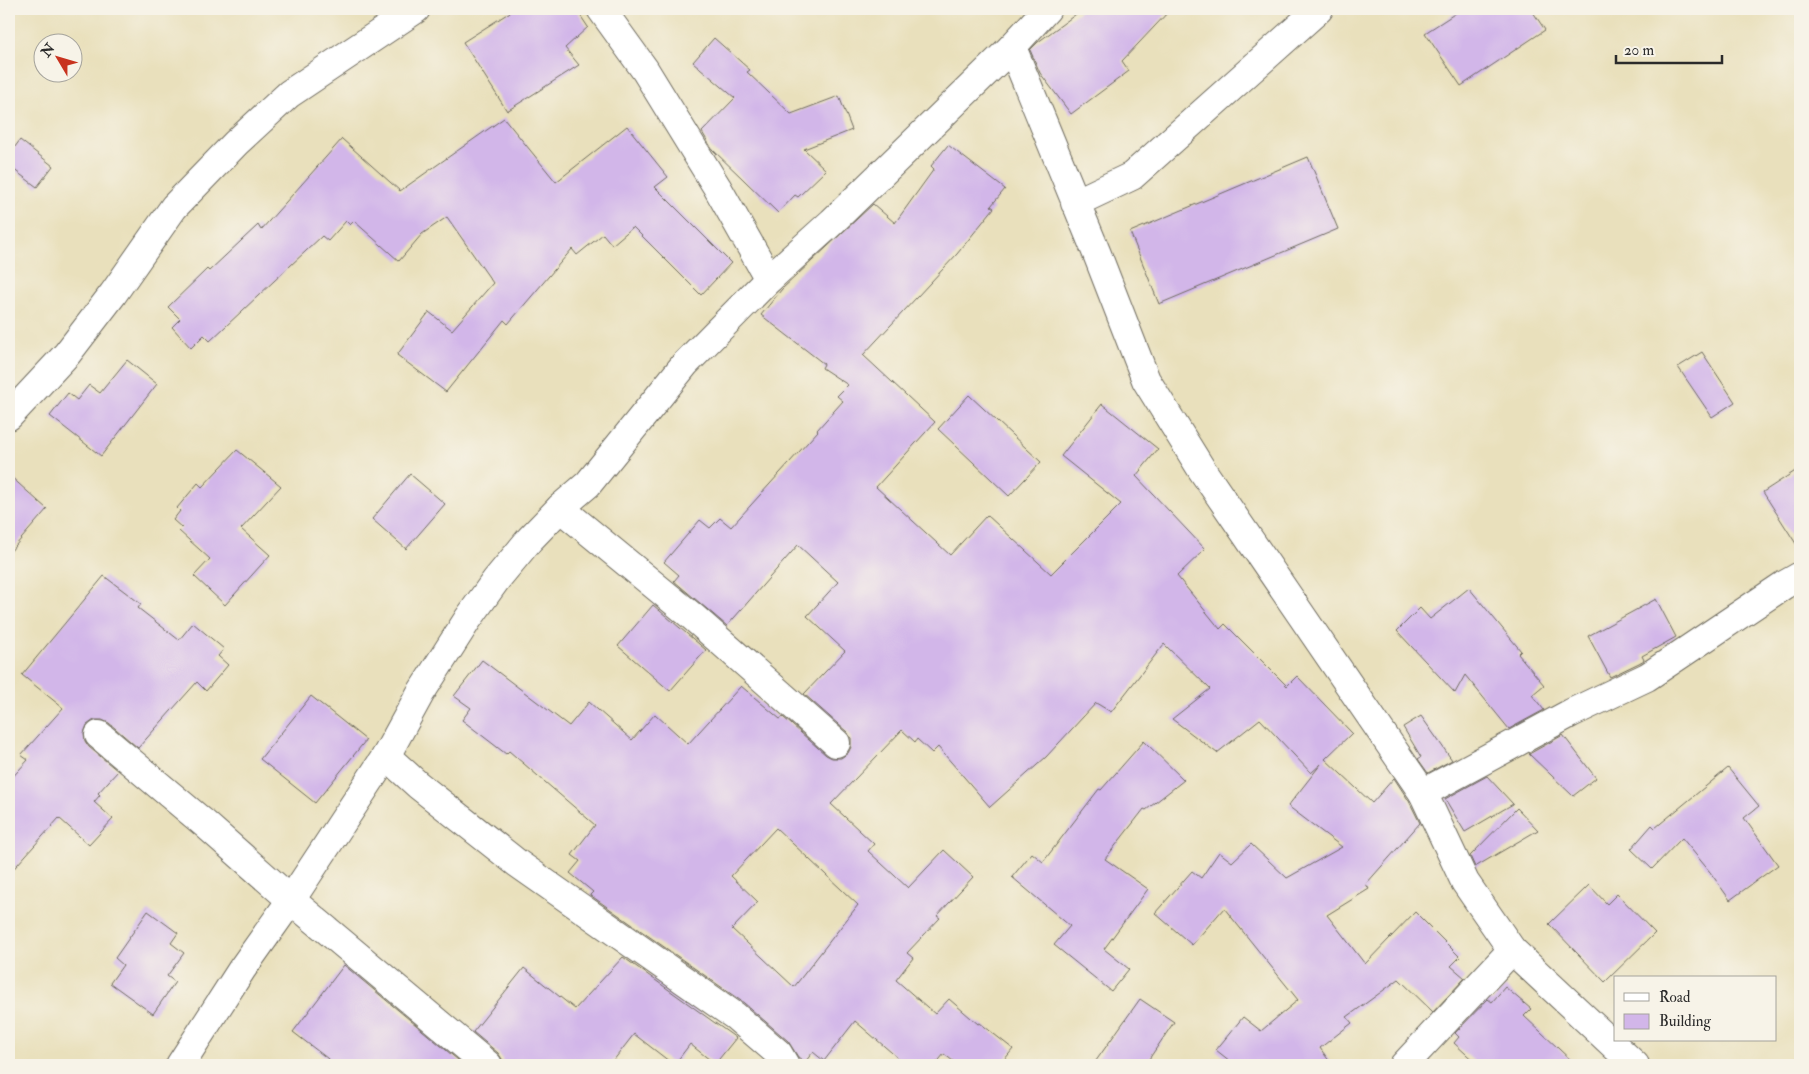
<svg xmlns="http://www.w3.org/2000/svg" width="1809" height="1074" font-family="'IM FELL Double Pica',serif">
<rect width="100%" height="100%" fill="#f7f3e8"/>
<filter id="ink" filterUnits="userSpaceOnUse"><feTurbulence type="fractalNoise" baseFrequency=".02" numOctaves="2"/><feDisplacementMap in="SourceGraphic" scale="10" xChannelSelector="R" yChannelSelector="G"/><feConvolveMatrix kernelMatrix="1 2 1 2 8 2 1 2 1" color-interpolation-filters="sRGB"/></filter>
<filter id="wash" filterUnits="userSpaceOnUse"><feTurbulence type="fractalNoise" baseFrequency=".0096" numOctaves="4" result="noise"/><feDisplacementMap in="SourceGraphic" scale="20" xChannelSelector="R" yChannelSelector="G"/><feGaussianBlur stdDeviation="1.12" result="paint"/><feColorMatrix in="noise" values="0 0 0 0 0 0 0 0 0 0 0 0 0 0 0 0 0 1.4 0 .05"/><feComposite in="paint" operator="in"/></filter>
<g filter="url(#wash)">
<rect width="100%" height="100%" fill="#e9e0bc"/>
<g id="blocks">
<g fill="#d2b6e9" fill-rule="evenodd">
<polygon points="515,9 576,9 588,27 565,48 579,65 507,111 463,42"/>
<polygon points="1083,9 1171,9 1122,61 1129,71 1071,114 1040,73 1030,50 1038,42"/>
<polygon points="1462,9 1531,9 1545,30 1461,86 1425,33"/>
<polygon points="714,38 750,70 747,72 791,114 839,96 852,130 804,149 826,170 798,197 795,195 778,213 712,149 702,132 735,98 693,62"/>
<polygon points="504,118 556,182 627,126 668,177 655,187 731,263 701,295 633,227 612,245 603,234 577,255 572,249 508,324 504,320 446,392 397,355 429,312 452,330 493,283 447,217 422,234 399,261 354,221 350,225 346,221 328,241 322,236 210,341 204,335 191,348 172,327 180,319 168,307 207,269 209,271 258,225 261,230 342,139 400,191"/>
<polygon points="20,140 53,166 37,187 9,166 9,155"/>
<path d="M948 145 1005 189 991 206 994 208 957 254 863 355 935 422 876 487 950 555 987 515 1051 574 1121 504 1061 456 1102 404 1158 449 1136 476 1205 549 1177 576 1220 629 1225 624 1287 686 1297 676 1352 733 1325 759 1372 803 1394 778 1409 801 1420 823 1366 884 1369 889 1327 915 1365 964 1415 912 1460 957 1451 966 1465 978 1433 1012 1399 979 1347 1017 1352 1023 1320 1048 1332 1065H1235L1216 1050 1243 1017 1261 1031 1298 1000 1224 908 1192 945 1155 913 1192 871 1201 878 1219 852 1232 862 1251 844 1287 878 1342 847 1288 806 1321 764 1311 773 1260 719 1217 753 1172 719 1210 689 1164 644 1111 712 1096 703 1046 757 990 807 938 747 932 753 917 739 915 742 902 730 831 804 874 844 868 851 908 888 944 850 973 877 937 916 940 918 907 953 913 958 896 980 935 1014 949 999 978 1024 980 1023 1013 1049 1000 1065H958L944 1054 935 1065H906L855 1021 824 1061 813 1052 805 1062 798 1057 788 1041 744 1003 590 895 593 892 570 873 580 861 572 855 595 825 509 751 506 754 462 720 471 708 454 696 482 660 569 726 589 702 632 740 655 714 688 744 741 686 780 719 783 717 826 755 832 758H841L848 753 851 747V738L847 732 804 694 845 651 807 616 838 582 798 545 727 626 674 581 679 575 664 562 700 520 710 528 720 518 731 527 818 431 817 430 843 401 837 396 848 385 822 368 824 364 761 315 782 289 873 204 895 223 934 169 931 166ZM776 828 858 905 794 987 732 929 758 902 731 876Z"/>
<polygon points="1308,157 1338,229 1159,304 1130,232"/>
<polygon points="1702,352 1735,402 1712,417 1678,367"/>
<polygon points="127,360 157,384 101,456 50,416 68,393 77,400 89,385 100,393"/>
<polygon points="969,395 1041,462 1009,496 938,429"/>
<polygon points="237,450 281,486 241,529 270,555 225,605 194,576 210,559 179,531 182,528 173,520 180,511 177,508 198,483 202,487"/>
<polygon points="1800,468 1800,550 1763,492"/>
<polygon points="410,474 445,504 406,549 372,519"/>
<polygon points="9,475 47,509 9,553"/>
<polygon points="104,576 141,604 138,608 179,640 193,623 224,649 218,656 228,665 206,691 197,682 138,748 109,723 102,720 94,720 87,725 84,733 85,741 89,747 118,771 98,793 100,795 94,802 113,819 89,845 59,818 9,874 9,781 28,760 21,755 63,708 22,675"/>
<polygon points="1469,588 1521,651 1518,654 1544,685 1532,695 1544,710 1509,729 1465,675 1455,693 1397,631 1420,608 1430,619"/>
<polygon points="1656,599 1676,637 1642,656 1644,660 1639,663 1610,677 1588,636"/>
<polygon points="653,605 706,650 670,691 618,646"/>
<polygon points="311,696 366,740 315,803 260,759"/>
<polygon points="1421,716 1452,760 1428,773 1418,759 1421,757 1403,727"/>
<polygon points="1563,735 1596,778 1573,796 1529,754"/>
<polygon points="1144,741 1184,780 1146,810 1144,809 1105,859 1148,889 1104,949 1129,969 1111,991 1054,945 1070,926 1012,877 1032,853 1043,862 1099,789 1101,790"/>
<polygon points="1728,768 1759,806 1744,818 1778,865 1730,900 1710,872 1682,838 1652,869 1631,849 1652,825 1655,828"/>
<polygon points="1487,776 1513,804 1465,832 1445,799"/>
<polygon points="1517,808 1538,830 1475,867 1470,856"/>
<polygon points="1589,885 1607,904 1617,894 1655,933 1605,982 1549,924"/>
<polygon points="148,911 178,933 171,943 184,953 167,976 175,982 153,1014 110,983 123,965 115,958"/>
<polygon points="623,957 736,1038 715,1064 690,1044 674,1065 634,1034 610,1065 503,1065 502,1059 498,1053 473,1032 524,968 575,1009"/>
<polygon points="344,965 464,1065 336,1065 293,1032"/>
<polygon points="1505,987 1531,1009 1524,1016 1576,1065 1478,1065 1454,1043 1459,1037 1455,1033 1488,999 1492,1002"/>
<polygon points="1140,999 1174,1022 1145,1065 1093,1065"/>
</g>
</g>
</g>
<g filter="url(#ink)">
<use href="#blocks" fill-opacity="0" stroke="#6e6a5e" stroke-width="1"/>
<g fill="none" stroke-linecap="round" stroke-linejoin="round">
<g stroke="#6e6a5e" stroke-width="30">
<g id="minor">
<polyline points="601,9 645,70 717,187 769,279"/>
<polyline points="1012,47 1097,254 1146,380 1202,470 1423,793 1465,882 1512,950 1635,1065"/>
<polyline points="1075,203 1132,176 1319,9"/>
<polyline points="9,416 67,354 113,294 174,207 236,143 289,94 416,9"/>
<polyline points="560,508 693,617 836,743"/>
<polyline points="99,735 205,824 291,900 488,1065"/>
<polyline points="386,756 418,785 517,863 735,1016 778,1053 785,1065"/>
<polyline points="1423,793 1571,713 1647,677 1784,585 1800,576"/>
<polyline points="180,1065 242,969 291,900 386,756 420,694 468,619 496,580 530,539 560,508 588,484 685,364 769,279 832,222 1012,47 1047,9"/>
<polyline points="1404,1065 1512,950"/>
</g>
</g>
<use href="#minor" stroke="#fff" stroke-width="28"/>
</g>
</g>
<rect width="1809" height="1074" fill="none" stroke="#f7f3e8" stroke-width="30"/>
<rect x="1614" y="976" width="162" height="65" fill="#f7f3e8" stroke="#a5a39c"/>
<rect x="1624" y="993" width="25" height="8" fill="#ffffff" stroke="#a5a39c"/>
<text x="1659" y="1002" font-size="15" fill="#2b2b2b">Road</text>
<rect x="1624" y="1014" width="25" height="15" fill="#d2b6e9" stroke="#a5a39c"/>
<text x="1659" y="1026" font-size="15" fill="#2b2b2b">Building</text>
<g transform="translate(58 58) rotate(308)"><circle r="24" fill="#f7f3e8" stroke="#a5a39c"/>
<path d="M0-4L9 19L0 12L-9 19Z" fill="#c8321e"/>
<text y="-8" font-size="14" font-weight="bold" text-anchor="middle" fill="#2b2b2b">N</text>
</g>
<path d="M1616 55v8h106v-8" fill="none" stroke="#2b2b2b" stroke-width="2.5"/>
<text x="1624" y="55" font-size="15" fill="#2b2b2b" stroke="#f7f3e8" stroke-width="4" paint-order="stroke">20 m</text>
</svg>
